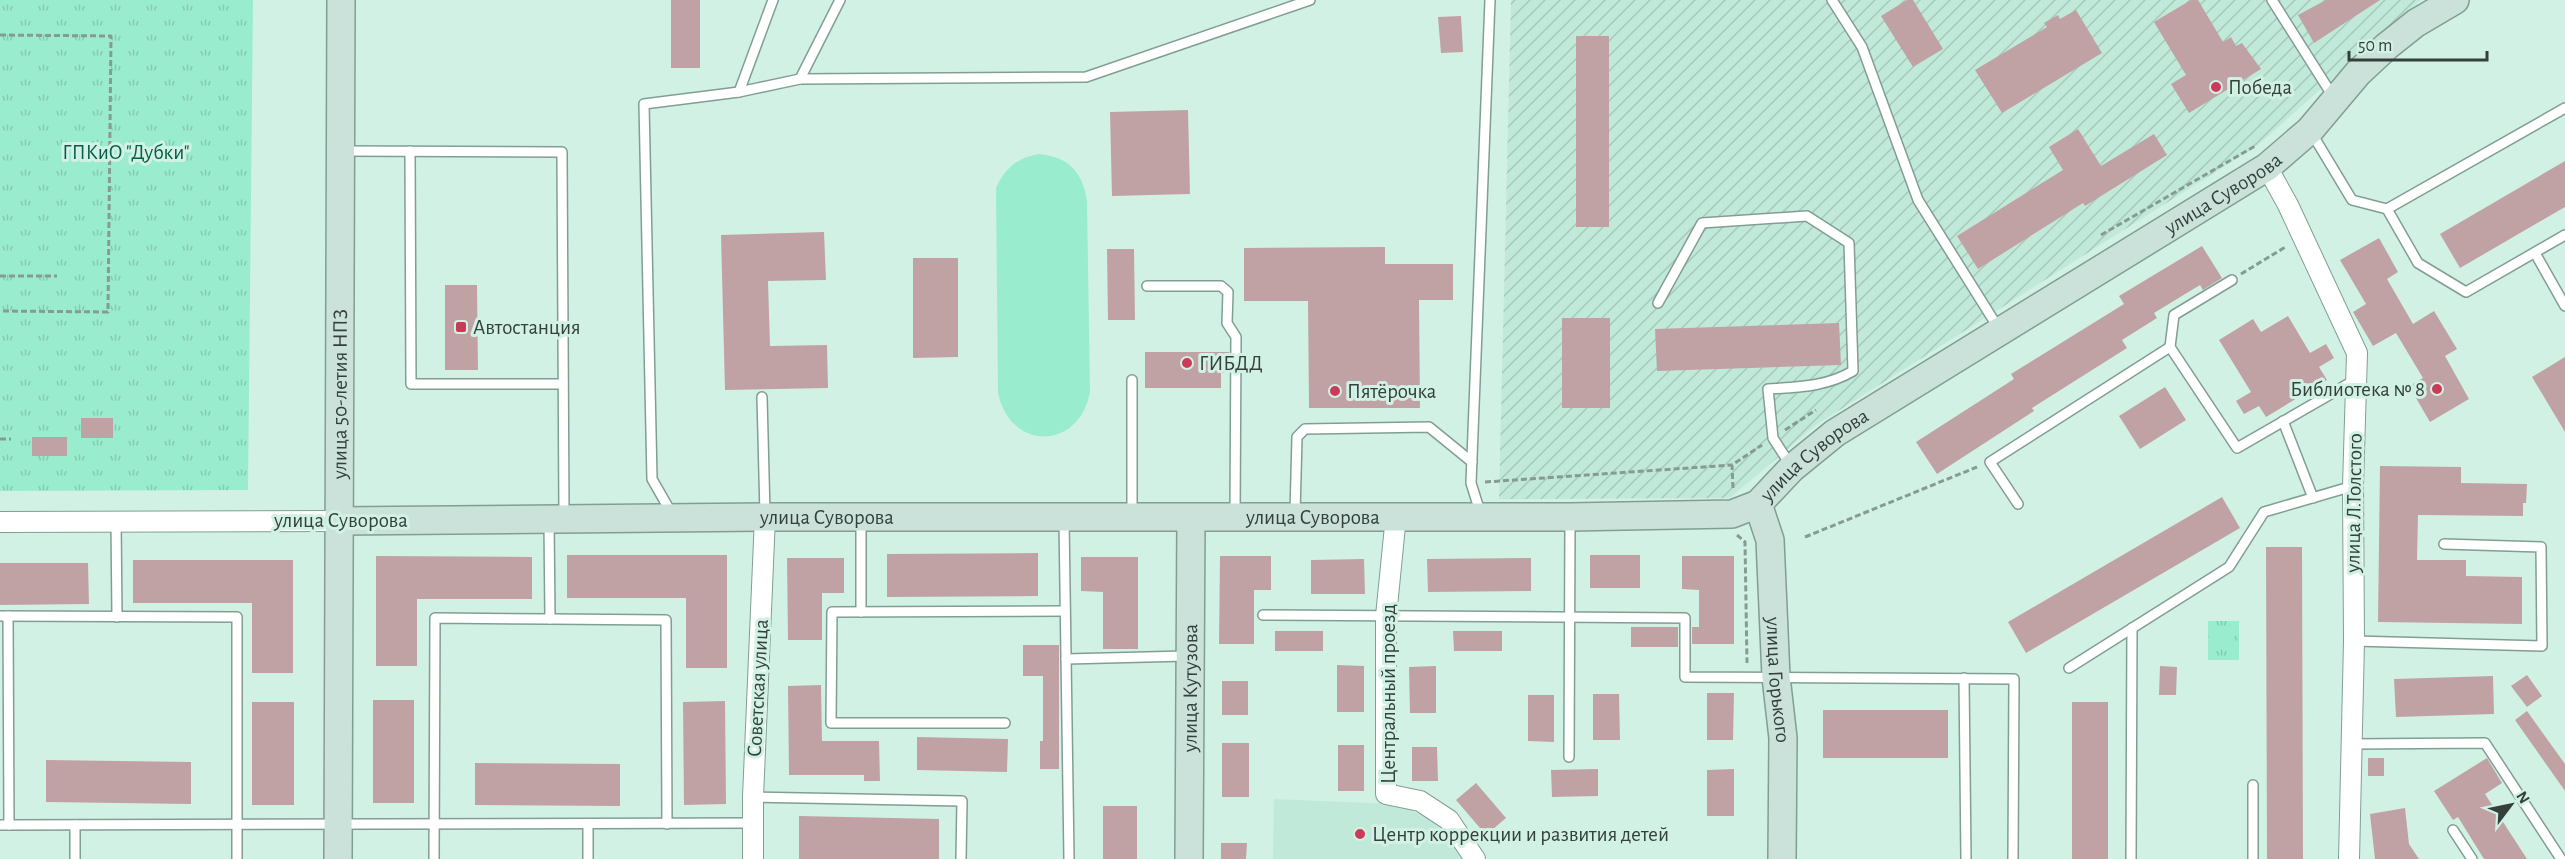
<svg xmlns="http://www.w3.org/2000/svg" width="2565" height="859" font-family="'Alegreya Sans',sans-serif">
<defs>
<pattern id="industrial-furrows" width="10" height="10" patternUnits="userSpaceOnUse" patternTransform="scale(1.5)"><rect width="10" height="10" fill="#c1e9d9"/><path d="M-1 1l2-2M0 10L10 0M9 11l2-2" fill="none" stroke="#a6c9bb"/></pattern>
<pattern id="park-tufts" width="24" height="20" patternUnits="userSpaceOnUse" patternTransform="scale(1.5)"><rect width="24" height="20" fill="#9aeccf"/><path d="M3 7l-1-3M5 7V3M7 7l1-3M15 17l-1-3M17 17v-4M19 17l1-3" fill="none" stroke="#85cbb3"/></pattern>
</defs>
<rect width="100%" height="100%" fill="#d2f1e5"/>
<polygon fill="#c1e9d9" points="1274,799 1395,804 1430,819 1462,850 1465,859 1273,859"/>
<polygon fill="url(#industrial-furrows)" points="1511,0 2421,0 2258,145 1816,425 1730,498 1499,499"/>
<g fill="url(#park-tufts)">
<polygon points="0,0 253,0 248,490 0,491"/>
<rect x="2208" y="621" width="31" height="39"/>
</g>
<path fill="#9aeccf" d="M1039 154C1069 157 1082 171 1087 201L1090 392C1079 451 1010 451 998 393L996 188C1005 168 1017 158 1039 154Z"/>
<g fill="#c0a2a4">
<rect x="671" y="0" width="29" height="68"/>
<polygon points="1907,0 1913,0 1943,49 1913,67 1881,16"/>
<polygon points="2191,0 2198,0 2223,42 2231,37 2236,46 2242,43 2261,69 2189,113 2171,84 2186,75 2154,22"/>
<polygon points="2326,0 2380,0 2314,43 2298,15"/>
<polygon points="2076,10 2102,53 2002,113 1975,70 2047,27 2044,23 2058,15 2060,19"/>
<polygon points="1461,16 1463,52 1441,53 1438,17"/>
<rect x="1576" y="36" width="33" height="191"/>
<polygon points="1188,110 1190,194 1112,196 1110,112"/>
<polygon points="2078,129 2101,166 2154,134 2167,155 2085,206 2083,203 1978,269 1957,236 2063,170 2049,147"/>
<polygon points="2565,161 2565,207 2460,268 2440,234"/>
<polygon points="824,232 826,280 768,281 770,346 827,345 828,388 725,390 721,235"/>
<polygon points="2379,238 2398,272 2387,279 2413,324 2434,311 2457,349 2445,356 2469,399 2430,422 2409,386 2423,378 2396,333 2373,346 2353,312 2366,304 2340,260"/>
<polygon points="2202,246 2222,278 2203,290 2200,285 2154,313 2157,318 2122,340 2127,348 2032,408 2034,411 1937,474 1916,442 2014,379 2011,374 2124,304 2119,296"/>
<polygon points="1385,247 1385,264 1453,264 1453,300 1419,300 1420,408 1309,408 1308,301 1244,301 1244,248"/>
<polygon points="1107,249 1134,249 1135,320 1108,320"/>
<polygon points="913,258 958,258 958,357 913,358"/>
<polygon points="445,285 477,285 478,370 445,370"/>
<polygon points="2288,316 2310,353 2326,344 2334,358 2319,367 2327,380 2266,417 2259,406 2244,414 2236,401 2251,392 2219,340 2253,319 2261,332"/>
<rect x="1562" y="318" width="48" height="90"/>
<polygon points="1839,323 1841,365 1657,371 1655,329"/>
<polygon points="1145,352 1229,352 1229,373 1221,373 1221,388 1145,388"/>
<polygon points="2565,357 2565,432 2532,377"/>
<polygon points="2165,387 2186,420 2140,449 2119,416"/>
<rect x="81" y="418" width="32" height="20"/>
<rect x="32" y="437" width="35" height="19"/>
<polygon points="2380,466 2461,467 2461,483 2527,484 2526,503 2523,503 2523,516 2418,515 2417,560 2466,560 2466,576 2522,577 2522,624 2378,622"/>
<polygon points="2222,497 2240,528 2026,653 2008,622"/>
<polygon points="2266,547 2302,547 2303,859 2267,859"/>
<polygon points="1038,553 1038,596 887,597 887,554"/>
<polygon points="567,555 727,555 727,668 686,668 686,598 567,598"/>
<rect x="1590" y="555" width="50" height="33"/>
<polygon points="376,556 532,557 532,599 417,599 417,666 376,666"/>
<polygon points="1220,556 1271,556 1271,590 1254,590 1254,644 1219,644"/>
<polygon points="1682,556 1734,556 1734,644 1692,644 1692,627 1699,627 1699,590 1682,589"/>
<polygon points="1081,557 1138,557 1138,649 1103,649 1103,592 1081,591"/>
<polygon points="787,558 844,558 844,593 822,593 822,640 788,640"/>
<polygon points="1531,558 1531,591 1428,592 1427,559"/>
<polygon points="1364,559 1365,594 1311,594 1311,560"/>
<polygon points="133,560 293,560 293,673 252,673 252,603 133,603"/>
<polygon points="0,563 88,563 89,604 0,605"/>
<rect x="1631" y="627" width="47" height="20"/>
<rect x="1275" y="631" width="48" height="20"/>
<polygon points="1453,631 1502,631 1502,651 1454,651"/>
<polygon points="1023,645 1059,645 1059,769 1040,769 1040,741 1043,741 1043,676 1023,676"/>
<polygon points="1337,665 1364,666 1364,712 1337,712"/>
<polygon points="1436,666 1436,713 1410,713 1409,667"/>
<polygon points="2160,666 2177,667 2176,695 2159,695"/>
<polygon points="2527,675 2542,696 2527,707 2511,686"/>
<polygon points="2493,676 2494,714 2396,717 2394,679"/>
<rect x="1222" y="681" width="26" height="34"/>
<polygon points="821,685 822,741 879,741 880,781 864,781 864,775 789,775 788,686"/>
<polygon points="1707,693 1734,693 1733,740 1707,740"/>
<polygon points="1593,694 1619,694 1620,740 1593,740"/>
<polygon points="1528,695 1554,695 1554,742 1528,741"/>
<rect x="373" y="700" width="41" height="103"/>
<polygon points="725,701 726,804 684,805 683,702"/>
<rect x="252" y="702" width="42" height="103"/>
<rect x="2072" y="702" width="36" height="157"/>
<rect x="1823" y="710" width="125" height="48"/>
<polygon points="2527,711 2565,764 2565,791 2515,720"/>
<polygon points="917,737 1008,739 1007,772 917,770"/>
<rect x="1222" y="743" width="27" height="54"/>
<rect x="1338" y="745" width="26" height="46"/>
<polygon points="1412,747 1437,747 1438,781 1412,781"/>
<rect x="2368" y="758" width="16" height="18"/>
<polygon points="2487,758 2502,783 2485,794 2527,859 2484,859 2458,817 2453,820 2434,791"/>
<polygon points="46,760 191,762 191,804 46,802"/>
<polygon points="475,763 620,764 620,806 475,805"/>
<polygon points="1598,769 1598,796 1552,797 1551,770"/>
<polygon points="1734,769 1734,816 1707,816 1707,770"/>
<polygon points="1476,783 1506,818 1486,835 1456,800"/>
<rect x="1103" y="806" width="34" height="53"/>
<polygon points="2405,808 2409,844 2419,859 2375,859 2370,814"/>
<polygon points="799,816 939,819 939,859 799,859"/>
<polygon points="1221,843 1247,843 1246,859 1221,859"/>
</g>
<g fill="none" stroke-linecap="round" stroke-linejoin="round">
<g stroke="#829e93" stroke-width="12">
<g id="lane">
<polyline points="1832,0 1862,47 1918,200 1999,329"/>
<polyline points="2272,0 2334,98"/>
<polyline points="800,79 840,0"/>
<polyline points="739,92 773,0"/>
<polyline points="2311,132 2352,200 2387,209 2418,263 2466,292 2565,235"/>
<polyline points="342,151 562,152 564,515"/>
<polyline points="410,151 411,384 563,384"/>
<polyline points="2387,209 2565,108"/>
<polyline points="2535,253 2565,306"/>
<polyline points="1147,286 1221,286 1228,292 1227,323 1236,337 1235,515"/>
<path d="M1658 303 1702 223 1807 216 1849 243 1853 371C1826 387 1798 387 1768 389L1773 438 1791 466"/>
<polyline points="2170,347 2174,315 2232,280"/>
<polyline points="762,397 765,514"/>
<polyline points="2283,421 2313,498"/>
<polyline points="2018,504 1990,462 2170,347 2237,448 2355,380"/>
<polyline points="672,514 652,479 644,104 739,92 800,79 1086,77 1310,0"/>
<polyline points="1295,514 1297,437 1305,429 1429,427 1472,462"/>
<polyline points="1481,515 1471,483 1490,0"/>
<polyline points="1132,516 1132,380"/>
<polyline points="861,518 861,612"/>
<polyline points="1064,520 1069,859"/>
<polyline points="116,521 117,617"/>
<polyline points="1263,615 1685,618 1685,677 2014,679 2013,859"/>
<polyline points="0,616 237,617 237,859"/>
<polyline points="550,619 666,620 667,824"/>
<polyline points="2354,641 2542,646 2541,547 2444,544"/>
<polyline points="1066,659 1186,656"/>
<polyline points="2069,668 2229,567 2264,512 2353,486"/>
<polyline points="1964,678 1966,859"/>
<polyline points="1005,723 831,723 832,612 1065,611"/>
<polyline points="2352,744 2485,743 2561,859"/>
<polyline points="1569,757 1570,520"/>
<polyline points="753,797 962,801 961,859"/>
<polyline points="0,825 9,825 8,616"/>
<polyline points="9,825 753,823"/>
<polyline points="2453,830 2472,859"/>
<polyline points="75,859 75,825"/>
<polyline points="434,859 435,618 550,619 549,521"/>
<polyline points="588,859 588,824"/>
<polyline points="2131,859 2132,628"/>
<polyline points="2253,859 2253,785"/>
</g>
</g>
<g stroke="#829e93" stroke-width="22">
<g id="street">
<polyline points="2267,167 2288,205 2357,353 2353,486 2354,641 2349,859"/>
<polyline points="1396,516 1386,616 1386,794 1420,801 1449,820 1475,859"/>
<polyline points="0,522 338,521"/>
<polyline points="753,859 753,797 765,517"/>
</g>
</g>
<g stroke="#829e93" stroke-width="30">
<g id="secondary">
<path id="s1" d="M1758 504 1770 540 1776 677 1783 738 1782 859"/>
<path id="s2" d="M338 521 765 517H1570L1732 514 1758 504 1792 468 1835 433 2267 167 2310 130 2358 73 2387 46 2416 23 2455 0"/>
<path id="s3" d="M338 859 341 0"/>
<path id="s4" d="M1189 859 1191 518"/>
</g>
</g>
<g stroke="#859b93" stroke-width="3" stroke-dasharray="6 3" stroke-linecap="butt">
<polyline points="0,35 111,36 108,312 0,311"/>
<polyline points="2101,235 2255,146"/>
<polyline points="2241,274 2287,246"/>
<polyline points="0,276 57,276"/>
<polyline points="1785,430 1816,410"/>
<polyline points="0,439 11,439"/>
<polyline points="1485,482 1732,465"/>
<polyline points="1733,488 1732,465 1762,445"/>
<polyline points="1737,535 1745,542 1747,663"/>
<polyline points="1805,537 1977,467"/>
</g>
<use href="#lane" stroke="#fff" stroke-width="9"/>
<use href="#street" stroke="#fff" stroke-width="20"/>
<use href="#secondary" stroke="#cae2da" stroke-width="27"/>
</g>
<g fill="#cb3b57" stroke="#d2f1e5" stroke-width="2">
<circle cx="2216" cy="87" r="6"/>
<rect x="455" y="321" width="12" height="12" rx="3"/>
<circle cx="1187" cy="363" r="6"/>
<circle cx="2437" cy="389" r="6"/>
<circle cx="1335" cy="391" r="6"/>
<circle cx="1360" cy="834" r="6"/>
</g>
<g text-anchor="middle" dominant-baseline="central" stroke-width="6" stroke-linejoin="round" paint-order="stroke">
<g font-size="21" fill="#34403b" stroke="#d2f1e5" text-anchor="start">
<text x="2228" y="87">Победа</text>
<text x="473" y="327">Автостанция</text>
<text x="1199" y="363">ГИБДД</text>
<text x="2425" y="389" text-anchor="end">Библиотека № 8</text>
<text x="1347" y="391">Пятёрочка</text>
<text x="1372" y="834">Центр коррекции и развития детей</text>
</g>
<g font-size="21" fill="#055e48" stroke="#d2f1e5">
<text x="126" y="152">ГПКиО "Дубки"</text>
</g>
<g font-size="21" fill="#34403b" stroke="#d2f1e5">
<text stroke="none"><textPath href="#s2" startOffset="1983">улица Суворова</textPath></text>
<text stroke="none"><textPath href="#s3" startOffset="465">улица 50-летия НПЗ</textPath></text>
<text stroke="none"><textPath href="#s2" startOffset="1497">улица Суворова</textPath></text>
<text transform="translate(2354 503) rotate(-89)">улица Л.Толстого</text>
<text stroke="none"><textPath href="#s2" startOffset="489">улица Суворова</textPath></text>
<text stroke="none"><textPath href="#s2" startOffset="975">улица Суворова</textPath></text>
<text x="341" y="520">улица Суворова</text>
<text stroke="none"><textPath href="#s1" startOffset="178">улица Горького</textPath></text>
<text transform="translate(758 688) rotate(-87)">Советская улица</text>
<text stroke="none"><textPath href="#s4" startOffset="171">улица Кутузова</textPath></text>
<text transform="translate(1388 694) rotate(-90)">Центральный проезд</text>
</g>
</g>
<g transform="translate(2511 805) rotate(58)" stroke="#d2f1e5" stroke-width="4.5" paint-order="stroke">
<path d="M0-4.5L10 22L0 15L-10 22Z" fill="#34403b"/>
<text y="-9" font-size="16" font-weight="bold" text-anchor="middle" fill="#34403b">N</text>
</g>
<path d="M2349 51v9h138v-9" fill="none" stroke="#34403b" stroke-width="3"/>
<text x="2358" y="51" font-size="18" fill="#34403b" stroke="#d2f1e5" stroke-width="4.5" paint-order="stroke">50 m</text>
</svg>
